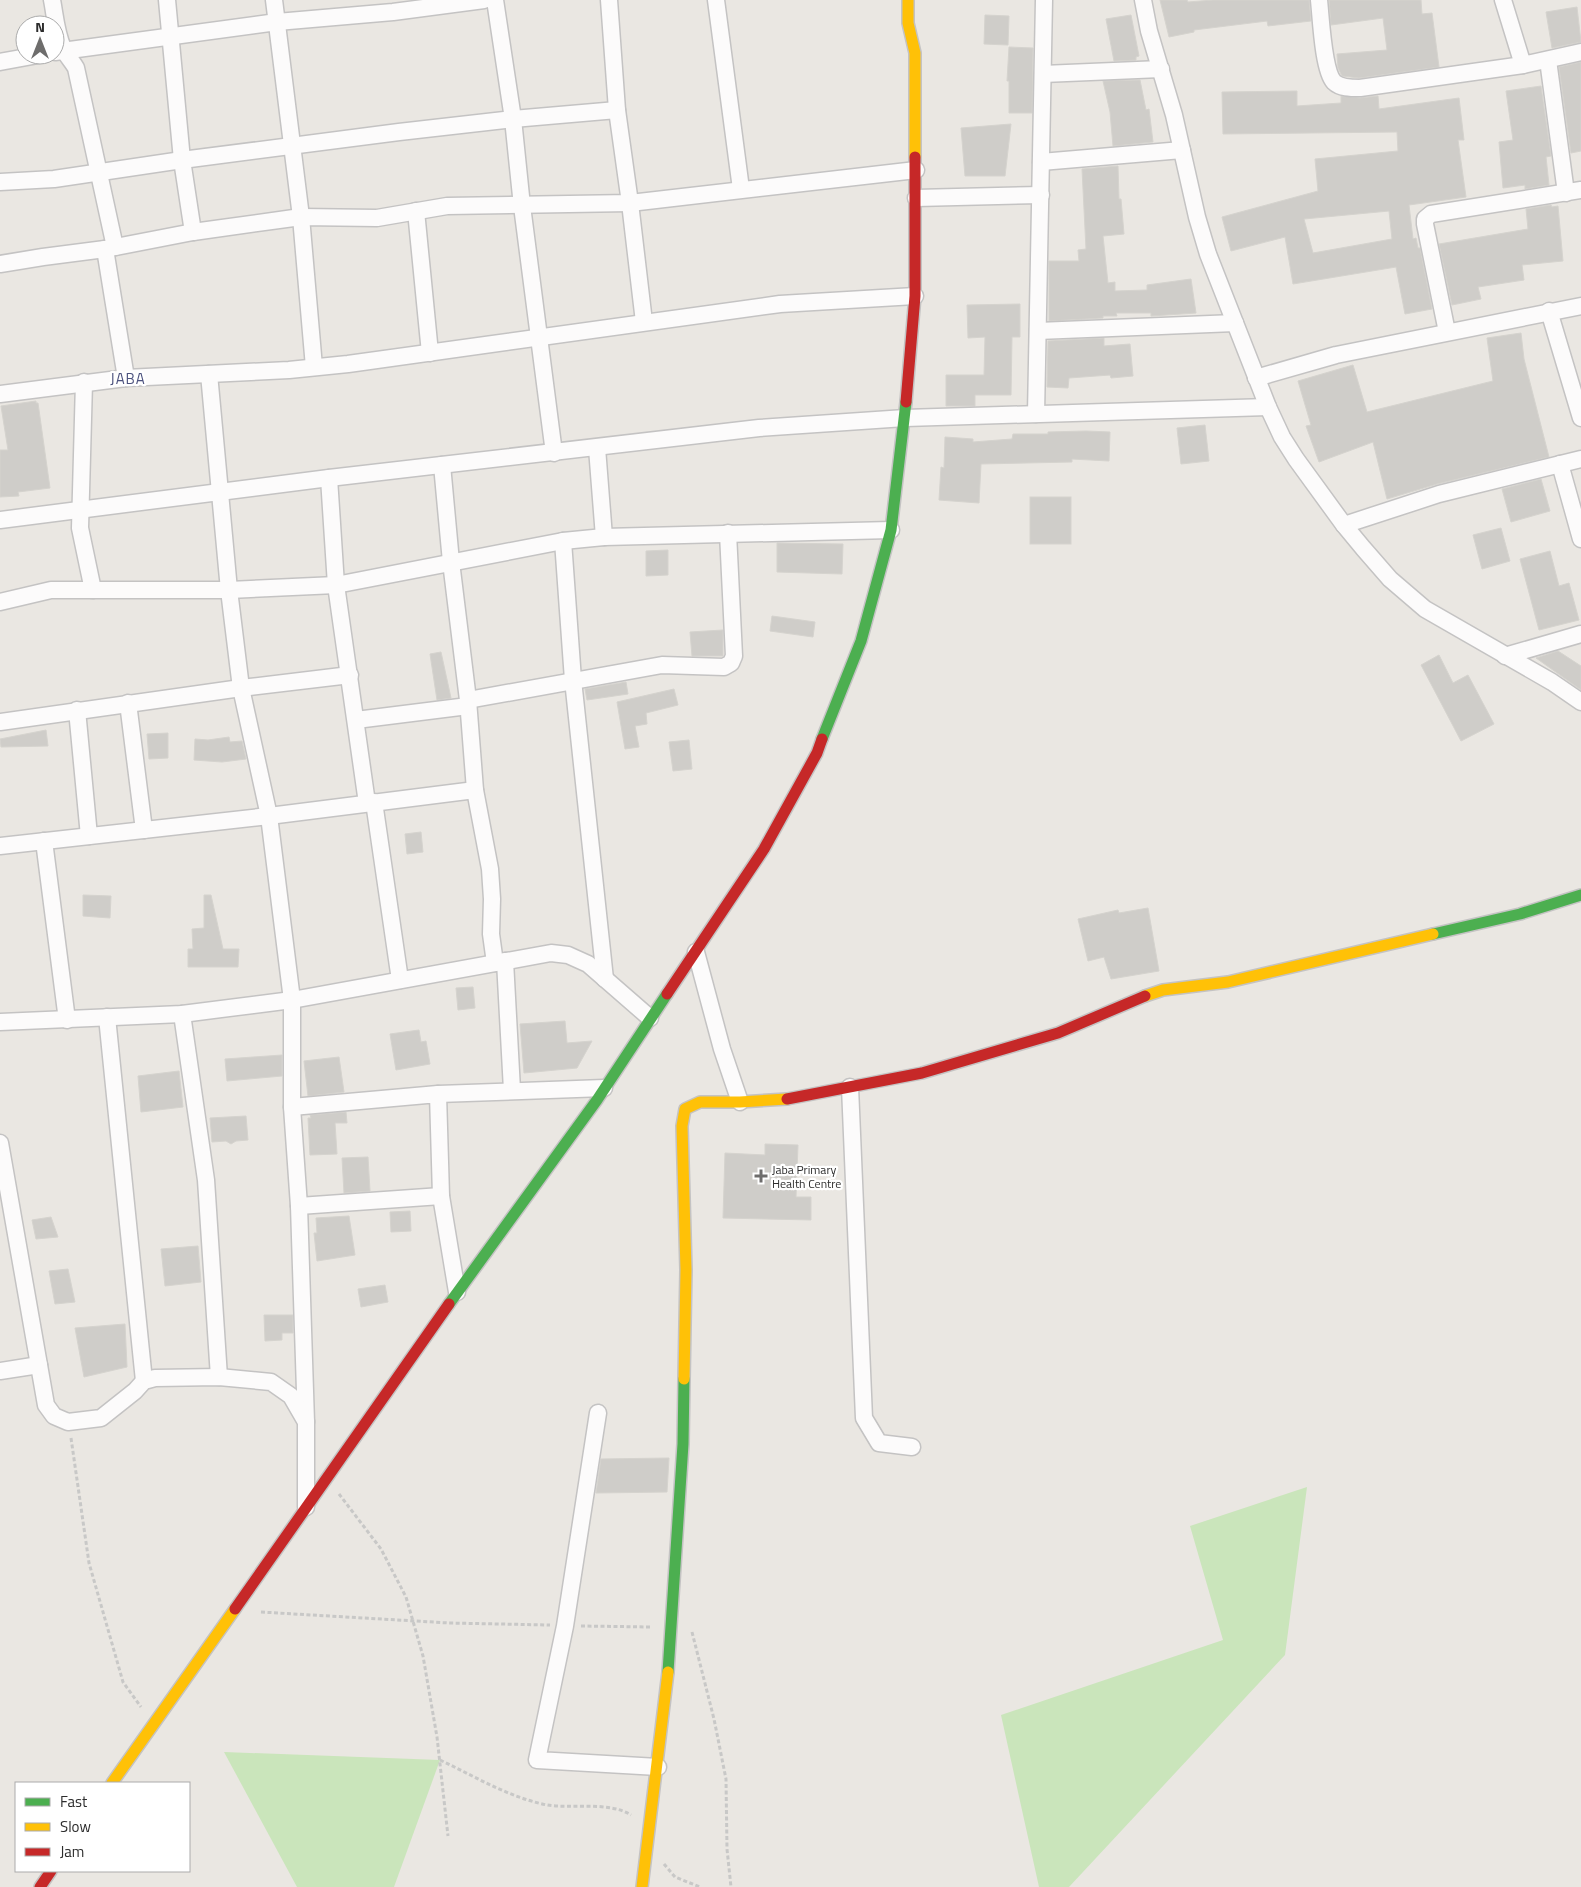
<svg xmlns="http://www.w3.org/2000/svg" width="1581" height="1887" font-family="'Titillium Web',sans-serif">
<rect width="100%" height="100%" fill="#eae7e2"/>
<g fill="#cae5bb">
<polygon points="1307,1487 1285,1655 1069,1887 1039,1887 1001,1715 1223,1640 1190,1526"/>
<polygon points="224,1752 440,1760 394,1887 297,1887"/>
</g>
<g fill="#cfcdc9" stroke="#d5d3ce" fill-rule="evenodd">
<polygon points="1160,0 1187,0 1188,2 1213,0 1309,0 1311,21 1268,26 1267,21 1194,30 1194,32 1169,37"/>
<polygon points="1329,0 1421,0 1422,14 1432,13 1439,67 1359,78 1342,76 1338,68 1337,54 1387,50 1383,18 1331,25"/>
<polygon points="1577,7 1581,42 1552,48 1546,12"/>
<polygon points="985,15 1009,16 1008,45 984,44"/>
<polygon points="1131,15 1139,56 1136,57 1136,60 1114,61 1106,19"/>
<polygon points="1009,47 1033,48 1032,113 1009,113 1009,81 1007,81"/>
<polygon points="1581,62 1581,151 1571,153 1559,67"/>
<polygon points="1140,80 1146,110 1149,109 1153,142 1113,146 1110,112 1103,81"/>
<polygon points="1541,86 1551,156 1546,157 1549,185 1525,189 1525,185 1503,188 1499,142 1513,140 1506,91"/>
<path d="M1297 91V106L1341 103V96L1360 98 1378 96 1379 109 1459 98 1464 140H1458L1466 197 1409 205 1413 239 1416 238 1418 248H1420L1432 309 1405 314 1396 267 1293 284 1285 237 1231 251 1222 217 1318 191 1315 159 1398 151 1397 132 1223 134 1222 92ZM1389 211 1392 239 1313 253 1304 219Z"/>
<polygon points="1011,124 1005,176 965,176 961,128"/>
<polygon points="1118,166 1119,199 1121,199 1124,234 1103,236 1108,283 1115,282 1115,291 1147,290 1147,285 1191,279 1196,313 1151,316 1151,313 1116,313 1117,316 1103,316 1103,318 1049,321 1049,261 1079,261 1078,250 1086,249 1082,169"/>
<polygon points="1551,205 1552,207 1558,206 1563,261 1522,265 1524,280 1478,287 1481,299 1452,305 1439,244 1528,229 1526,209"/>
<polygon points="1020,304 1020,337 1012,337 1011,395 975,395 975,406 946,406 946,375 984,375 985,337 968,338 967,305"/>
<polygon points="1521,333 1524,359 1549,457 1437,484 1387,499 1373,442 1319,462 1306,426 1311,425 1298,381 1353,365 1367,412 1493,381 1487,338"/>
<polygon points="1104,338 1104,346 1130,344 1133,376 1111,378 1110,375 1069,378 1068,388 1047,387 1048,341"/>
<polygon points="36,401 36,403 38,403 50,488 18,492 19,496 0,497 0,450 8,450 1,406"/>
<polygon points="1205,425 1209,461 1181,464 1177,428"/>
<polygon points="1086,431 1110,432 1109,461 1072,459 1072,462 981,464 979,503 939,500 941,467 944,468 945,437 973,439 973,442 1012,439 1013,434 1048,434 1048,432"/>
<polygon points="1541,479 1550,511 1511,522 1502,489"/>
<rect x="1030" y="497" width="41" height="47"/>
<polygon points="1501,528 1510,561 1482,569 1473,535"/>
<polygon points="777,543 843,544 842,574 777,572"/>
<polygon points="668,550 668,575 646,576 646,551"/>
<polygon points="1550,551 1559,586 1569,583 1579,620 1539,630 1520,559"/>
<polygon points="772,616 815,622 813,637 770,631"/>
<polygon points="723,630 723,656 692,656 690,632"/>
<polygon points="1558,651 1581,666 1581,690 1536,658"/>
<polygon points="441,652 451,698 437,700 430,654"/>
<polygon points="1439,655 1453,683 1468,675 1494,724 1461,741 1421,665"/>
<polygon points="626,682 628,694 587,700 585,689"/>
<polygon points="674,689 678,705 646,713 647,724 635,726 639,747 625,749 617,702"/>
<polygon points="46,730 48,746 1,747 0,739"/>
<polygon points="168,733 168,758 149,759 147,734"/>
<polygon points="229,737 230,742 242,741 246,759 222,762 194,760 195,739 208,740"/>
<polygon points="689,740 692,769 673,771 669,742"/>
<polygon points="421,832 423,852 407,854 405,834"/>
<polygon points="83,895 111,896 110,918 83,916"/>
<polygon points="204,895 211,895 223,949 239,949 238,967 188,967 188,949 193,949 192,929 204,928"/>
<polygon points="1148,908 1159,971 1111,979 1104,957 1088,961 1078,919 1118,910 1119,913"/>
<polygon points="473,987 475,1008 458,1010 456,988"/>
<polygon points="565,1021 567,1043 592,1041 577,1068 524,1073 520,1024"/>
<polygon points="419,1030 421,1042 426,1041 430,1064 396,1070 390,1034"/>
<polygon points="282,1055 282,1076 227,1081 225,1059"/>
<polygon points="339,1057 344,1092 308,1096 304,1061"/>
<polygon points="179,1071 183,1107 141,1112 138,1076"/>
<polygon points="346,1112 347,1123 335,1123 337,1154 310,1155 308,1118 311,1118 310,1115"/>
<polygon points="246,1116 248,1140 236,1141 231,1144 226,1141 212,1142 210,1118"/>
<polygon points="765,1144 798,1145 796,1197 811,1197 811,1220 723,1218 725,1153 765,1155"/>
<polygon points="368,1157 370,1191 344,1193 342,1158"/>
<polygon points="410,1211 411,1231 391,1232 390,1212"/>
<polygon points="349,1216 355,1255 317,1261 314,1233 317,1233 316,1218"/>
<polygon points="51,1217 58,1237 36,1239 32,1220"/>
<polygon points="198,1246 201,1282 165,1286 161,1249"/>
<polygon points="68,1269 75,1302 55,1304 49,1271"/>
<polygon points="385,1285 388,1302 361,1307 358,1289"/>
<polygon points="264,1315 293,1315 293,1333 282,1333 282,1340 265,1341"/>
<polygon points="125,1324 127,1367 84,1377 75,1328"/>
<polygon points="669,1458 667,1492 596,1493 601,1459"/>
</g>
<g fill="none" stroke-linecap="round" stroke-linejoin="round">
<g stroke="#c4c3c3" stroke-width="19">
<g id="street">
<path d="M52 0C55 15 56 33 63 48 66 55 72 61 76 68L115 247"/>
<polyline points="167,0 182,160 193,232"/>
<polyline points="274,0 301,217 314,367"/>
<polyline points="495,0 513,119 522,206 554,453"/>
<polyline points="609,0 617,110 630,203 644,322"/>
<polyline points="716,0 741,189"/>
<polyline points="1143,0 1149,31 1174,115 1197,217 1208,254 1268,407 1282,437 1296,459 1344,525 1363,548 1390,579 1425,609 1552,682 1581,702"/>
<path d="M1319 0C1321 18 1323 70 1334 82 1340 88 1351 88 1360 88L1523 65"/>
<polyline points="1503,0 1523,65 1581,52"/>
<polyline points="55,52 277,22 393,12 484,0"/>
<polyline points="1548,60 1566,193"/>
<polyline points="0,62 38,55"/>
<polyline points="1043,74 1161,69"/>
<polyline points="1041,162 1182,150"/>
<polyline points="0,182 54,179 182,160 399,132 513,119 617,110"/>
<polyline points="916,198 1041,195"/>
<polyline points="416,211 430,353"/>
<polyline points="105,249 126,378"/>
<polyline points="0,264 43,257 105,249 193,232 301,217 377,218 447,206 630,203 916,170"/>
<polyline points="1549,311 1581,418"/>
<polyline points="1038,331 1235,323"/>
<polyline points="1447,332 1425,224 1425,219 1431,214 1581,190"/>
<polyline points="209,374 229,590 241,688 269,816 292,1000 292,1107 299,1206 306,1422"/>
<polyline points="1256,378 1336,355 1581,306"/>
<polyline points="84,382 80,528 93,590"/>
<polyline points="0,394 126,378 289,370 348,364 780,304 915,296"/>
<polyline points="1036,414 1044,0"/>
<polyline points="597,448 604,537"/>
<polyline points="1560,464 1581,539"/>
<polyline points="442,465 451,562 468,700 475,790 490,869 492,899 491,934 495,963"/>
<polyline points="329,478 336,585 367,803"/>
<polyline points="0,520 329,478 759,428 905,418 1268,407"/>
<polyline points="1344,525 1439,494 1581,459"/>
<polyline points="563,541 573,680 605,979"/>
<polyline points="0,602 51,590 229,590 336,585 563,541 604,537 891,530"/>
<polyline points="1505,656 1581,634"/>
<polyline points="468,700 662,665 724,667 731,663 734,656 728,533"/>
<polyline points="128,703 144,830"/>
<polyline points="77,710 89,836"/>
<polyline points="356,720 468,706"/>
<polyline points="0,722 241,688 350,675"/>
<polyline points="374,802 400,980"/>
<polyline points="44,841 67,1020"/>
<polyline points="0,846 269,816 475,790"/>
<polyline points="696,952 722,1049 740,1102"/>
<polyline points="505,961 512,1090"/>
<polyline points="182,1014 206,1180 219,1377"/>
<polyline points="107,1017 144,1381"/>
<polyline points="0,1022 182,1014 292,1000 551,953 568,955 588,964 650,1018"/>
<polyline points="850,1087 864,1418 879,1443 912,1447"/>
<polyline points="438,1094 604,1088"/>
<polyline points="292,1107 438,1094 441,1196 457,1292"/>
<polyline points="0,1143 46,1405 54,1416 68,1422 101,1418 135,1391 144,1381 155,1378 219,1377 271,1382 291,1396 306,1422 306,1507"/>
<polyline points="299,1206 441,1196"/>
<polyline points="0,1371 39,1365"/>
<polyline points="598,1413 565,1626 537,1760 658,1767"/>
</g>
</g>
<g stroke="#c4c3c3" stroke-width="14">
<g id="fast">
<polyline points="822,739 861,641 891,530 906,402"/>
<polyline points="1433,934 1520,914 1581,895"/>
<polyline points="449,1304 597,1100 667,994"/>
<polyline points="668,1672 683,1444 684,1379"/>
</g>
</g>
<g stroke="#c4c3c3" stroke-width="14">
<g id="slow">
<polyline points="908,0 908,23 915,53 915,157"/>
<polyline points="1145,996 1163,990 1228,982 1433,934"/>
<polyline points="684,1379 686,1270 682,1126 685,1109 700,1102 740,1102 787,1099"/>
<polyline points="112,1783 235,1609"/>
<polyline points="642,1887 668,1672"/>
</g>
</g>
<g stroke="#c4c3c3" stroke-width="14">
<g id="jam">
<polyline points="906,402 915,296 915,157"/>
<polyline points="667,994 764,849 817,753 822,739"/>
<polyline points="787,1099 922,1073 1058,1033 1145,996"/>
<polyline points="235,1609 449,1304"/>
<polyline points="40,1887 51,1871"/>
</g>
</g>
<g stroke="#c8c8c7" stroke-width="3" stroke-dasharray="4 2.5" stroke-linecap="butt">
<polyline points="71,1438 89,1563 123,1682 141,1707"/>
<polyline points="339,1494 381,1549 406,1597 423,1656 437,1737 448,1836"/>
<polyline points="261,1612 449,1623 550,1625"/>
<polyline points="581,1626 652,1627"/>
<polyline points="692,1632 714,1719 726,1779 727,1849 731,1887"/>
<path d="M440 1760C476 1777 508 1797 547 1805 572 1809 609 1801 631 1815"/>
<polyline points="664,1864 675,1877 700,1887"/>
</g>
<use href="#street" stroke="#fcfbfb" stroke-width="16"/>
<use href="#fast" stroke="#4caf50" stroke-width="11"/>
<use href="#slow" stroke="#ffc107" stroke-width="11"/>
<use href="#jam" stroke="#c62828" stroke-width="11"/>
</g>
<path fill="#6e6d6c" stroke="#fff" stroke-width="2" d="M758.5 1168.5h5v5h5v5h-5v5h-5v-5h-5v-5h5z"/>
<g text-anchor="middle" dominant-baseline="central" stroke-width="4.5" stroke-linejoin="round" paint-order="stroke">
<g font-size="12" fill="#2c2c2c" stroke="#fff" text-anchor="start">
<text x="772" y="1169">Jaba Primary<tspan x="772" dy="14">Health Centre</tspan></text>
</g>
<g font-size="15" letter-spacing="1" fill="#4c527e" stroke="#fff">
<text x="128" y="378">JABA</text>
</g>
</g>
<rect x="15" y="1782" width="175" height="90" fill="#ffffff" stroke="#ababab"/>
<rect x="25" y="1798" width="25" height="8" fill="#4caf50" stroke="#ababab"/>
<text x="60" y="1807" font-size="15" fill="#2c2c2c">Fast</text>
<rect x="25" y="1823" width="25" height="8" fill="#ffc107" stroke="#ababab"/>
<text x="60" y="1832" font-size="15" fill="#2c2c2c">Slow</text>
<rect x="25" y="1848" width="25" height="8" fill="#c62828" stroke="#ababab"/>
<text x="60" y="1857" font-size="15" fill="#2c2c2c">Jam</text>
<g transform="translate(40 40)"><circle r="24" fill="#ffffff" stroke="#ababab"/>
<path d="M0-4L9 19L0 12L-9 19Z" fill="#6e6d6c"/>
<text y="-8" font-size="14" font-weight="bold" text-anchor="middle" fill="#2c2c2c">N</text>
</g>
</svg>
